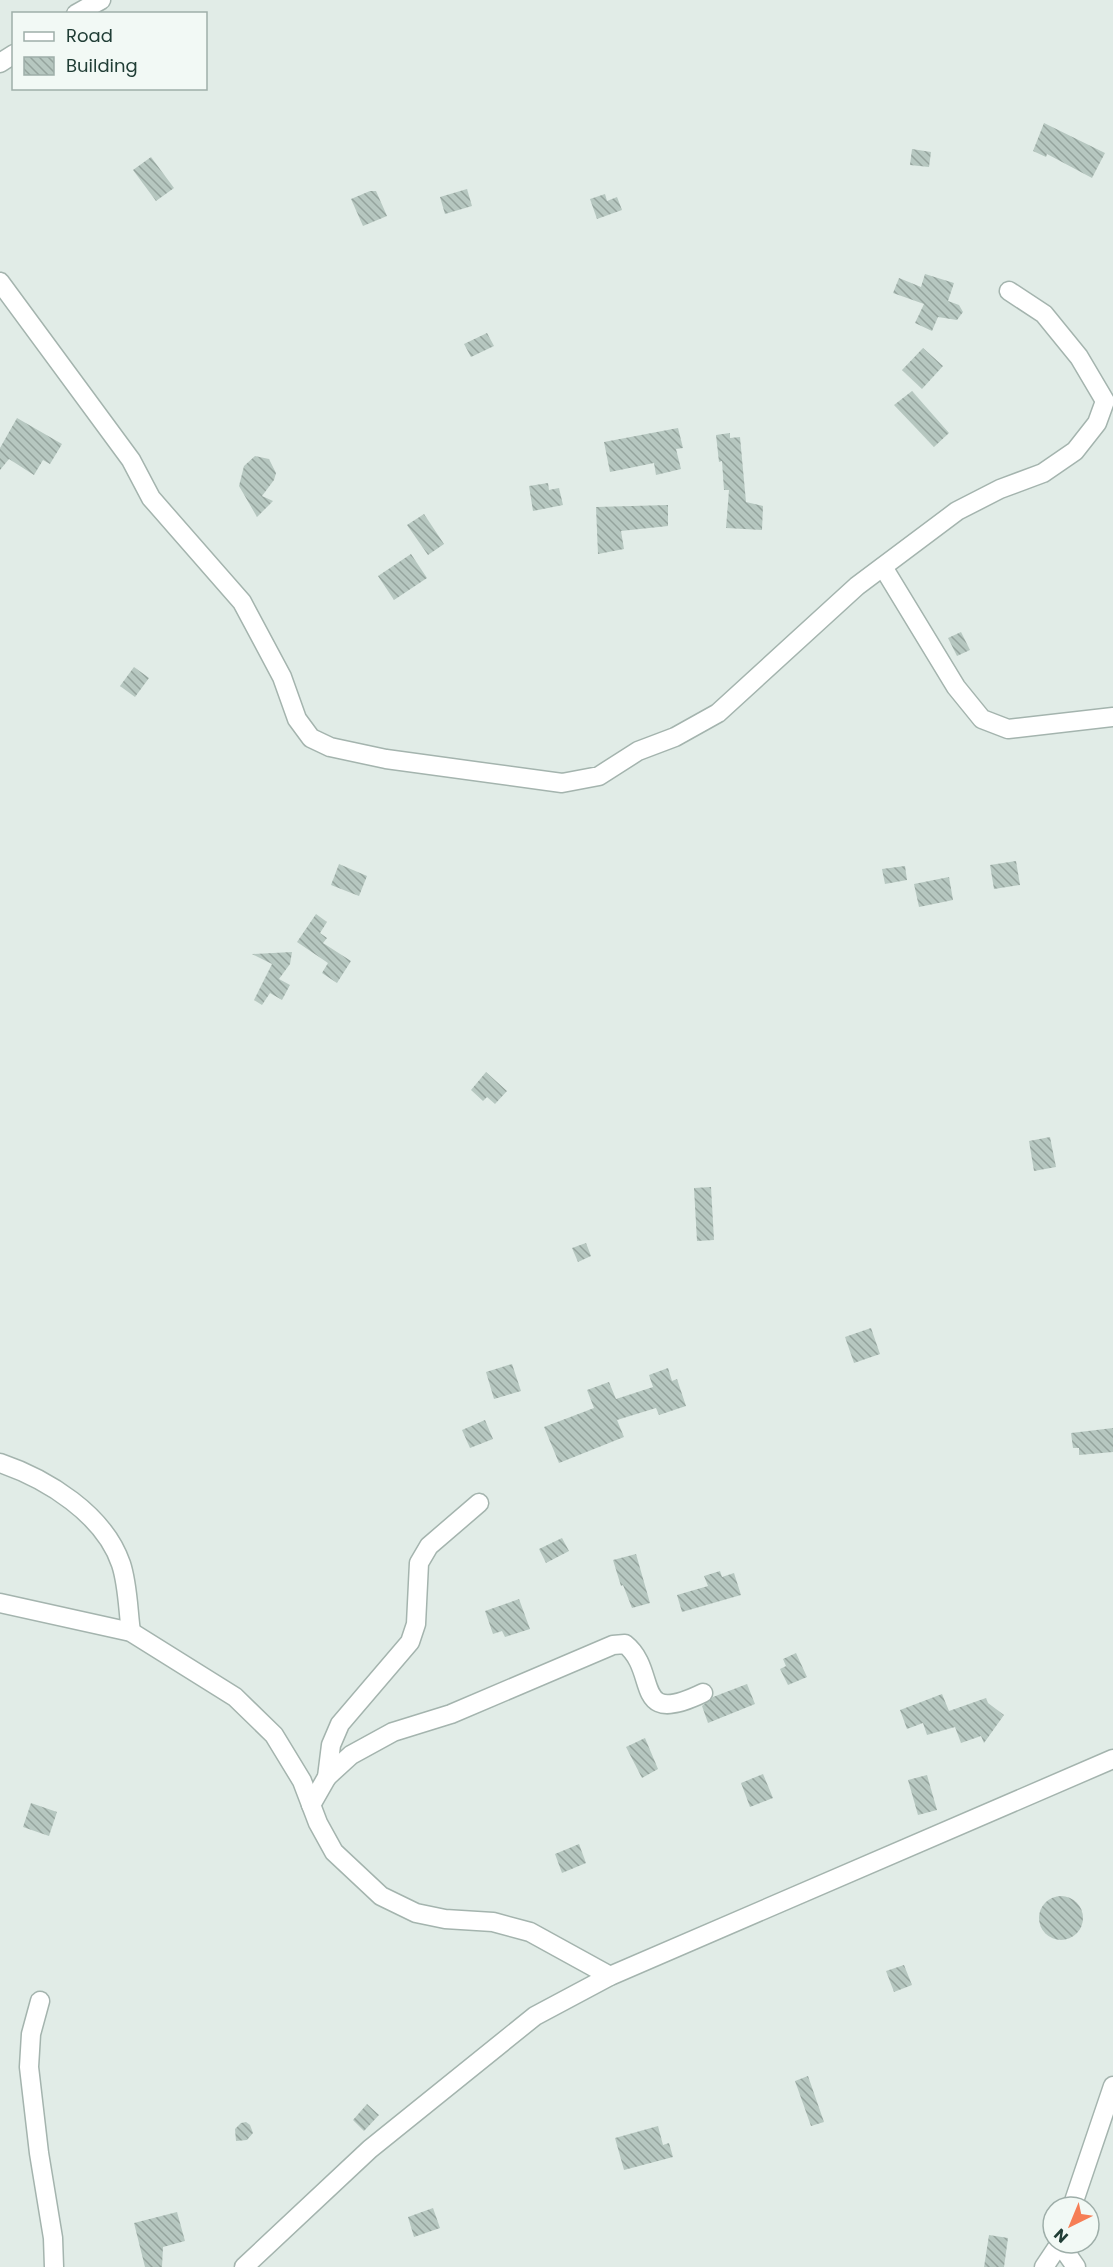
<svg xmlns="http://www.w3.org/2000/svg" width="1113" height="2267" font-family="Poppins,sans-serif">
<defs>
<pattern id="building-back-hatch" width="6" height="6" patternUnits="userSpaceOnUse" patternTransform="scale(1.5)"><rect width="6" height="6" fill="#b6c7c0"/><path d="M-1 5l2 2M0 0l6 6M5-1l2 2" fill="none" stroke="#94a39d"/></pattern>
</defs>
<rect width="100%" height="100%" fill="#e1ece7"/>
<g fill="url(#building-back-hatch)">
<polygon points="1044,123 1105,153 1092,178 1047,154 1046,157 1033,151"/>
<polygon points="912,149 931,152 929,167 910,165"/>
<polygon points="151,157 174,188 156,201 133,170"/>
<polygon points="467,189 472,206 445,214 440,197"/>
<polygon points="370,191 376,191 387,216 363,226 351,199"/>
<polygon points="605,194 607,201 617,197 622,210 597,219 590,199"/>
<polygon points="925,274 954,283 948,301 959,305 963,312 957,320 938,317 932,331 915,323 924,304 893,293 899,278 921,287"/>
<polygon points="487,333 494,346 471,357 464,344"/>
<polygon points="923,348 943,366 922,389 902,370"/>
<polygon points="912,391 949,433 934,447 894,405"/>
<polygon points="17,418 62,444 50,464 43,460 34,475 9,459 0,470 0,448"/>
<polygon points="678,428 683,448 676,449 681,469 656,475 654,463 610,472 604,442"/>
<polygon points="730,433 730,438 740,437 746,502 763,506 762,530 726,528 729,490 724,490 722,461 719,462 716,435"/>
<polygon points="255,456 269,459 276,473 274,480 262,496 273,501 257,517 239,486 244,466"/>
<polygon points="548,483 549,490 559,488 563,505 533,511 529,486"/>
<polygon points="668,505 668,526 621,531 624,549 598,554 596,507"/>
<polygon points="424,514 444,544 428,555 407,525"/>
<polygon points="411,554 427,578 394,600 378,576"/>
<polygon points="961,632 970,650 957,656 948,638"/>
<polygon points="134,667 149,678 135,697 120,686"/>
<polygon points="1016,861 1020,885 994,889 990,865"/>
<polygon points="339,864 367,876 359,896 331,885"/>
<polygon points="905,866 907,880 885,884 882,869"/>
<polygon points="949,877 953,900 919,907 914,884"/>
<polygon points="316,914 327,922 320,933 327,938 323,943 351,961 337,983 322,973 328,963 297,942"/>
<polygon points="292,952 290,964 279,979 290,985 282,1000 270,993 262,1005 254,1000 272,964 252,954"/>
<polygon points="486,1072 507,1091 495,1104 487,1097 483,1101 471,1090"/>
<polygon points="1050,1137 1056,1167 1034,1171 1029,1141"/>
<polygon points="711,1187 714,1240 697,1241 694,1188"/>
<polygon points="586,1243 591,1256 578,1262 572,1248"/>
<polygon points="871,1328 880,1354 854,1363 845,1337"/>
<polygon points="512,1364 521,1391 494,1399 486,1372"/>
<polygon points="668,1368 672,1381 677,1379 686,1406 659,1415 656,1408 617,1420 624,1437 559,1463 544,1427 594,1408 587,1390 609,1382 616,1399 653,1387 649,1375"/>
<polygon points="485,1420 493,1439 470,1448 462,1430"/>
<polygon points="1113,1428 1113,1452 1079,1455 1079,1448 1073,1448 1071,1433"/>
<polygon points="562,1538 569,1551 546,1563 539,1549"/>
<polygon points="636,1554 650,1603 632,1608 623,1585 621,1586 613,1560"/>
<polygon points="720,1571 722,1577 734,1573 741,1595 682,1612 677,1595 708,1586 704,1576"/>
<polygon points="519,1599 530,1629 505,1637 502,1631 493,1634 485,1611"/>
<polygon points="796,1653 807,1677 788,1685 780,1669 786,1666 783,1659"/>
<polygon points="747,1684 755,1704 708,1723 702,1706 713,1697"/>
<polygon points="942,1694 949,1711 986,1698 988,1703 1004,1715 984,1743 981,1736 961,1743 955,1727 927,1735 923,1723 907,1729 900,1710"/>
<polygon points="645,1738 658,1769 642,1778 626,1747"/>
<polygon points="763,1774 773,1798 750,1807 741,1783"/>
<polygon points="927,1775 937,1810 918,1815 908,1780"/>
<polygon points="31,1803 57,1812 49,1836 23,1827"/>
<polygon points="579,1844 586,1863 562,1873 555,1854"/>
<circle cx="1061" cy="1918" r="22"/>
<polygon points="904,1965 912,1985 894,1992 886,1971"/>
<polygon points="808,2076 824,2122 811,2126 795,2081"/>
<polygon points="367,2104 379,2115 364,2131 353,2120"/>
<polygon points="246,2122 250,2125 253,2133 247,2140 236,2141 235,2129 241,2123"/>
<polygon points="658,2126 663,2145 669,2143 673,2157 624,2170 615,2138"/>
<polygon points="433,2208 440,2228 414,2237 408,2217"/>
<polygon points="177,2212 185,2241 163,2247 162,2267 145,2267 134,2223"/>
<polygon points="989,2235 1008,2238 1004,2267 984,2267"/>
</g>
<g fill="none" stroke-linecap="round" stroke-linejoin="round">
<g stroke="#a4b4ae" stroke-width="21">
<g id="minor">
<polyline points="76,14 101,0"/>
<polyline points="0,63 14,54"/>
<polyline points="0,282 131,460 151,498 242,602 282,677 297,719 311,738 330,747 386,759 562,783 599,776 638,751 675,737 718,713 857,586 957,511 1000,489 1043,473 1075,451 1097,423 1105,401 1079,357 1044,314 1009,291"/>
<polyline points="883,567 956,687 982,719 1008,729 1113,717"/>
<path d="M0 1463C47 1479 104 1514 121 1564 128 1585 128 1611 131 1632"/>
<polyline points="0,1603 131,1632 235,1697 274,1735 302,1781 318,1823 334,1852 381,1896 416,1913 445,1919 493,1922 530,1932 610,1976"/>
<path d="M327 1777 351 1755 393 1732 451 1714 613 1645 625 1644C660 1672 630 1728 703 1693"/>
<polyline points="311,1805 327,1777 331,1745 340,1724 410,1642 416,1624 419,1563 429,1546 479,1503"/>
<polyline points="40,2001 31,2034 29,2067 39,2153 53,2238 54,2267"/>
<polyline points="1072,2207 1113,2086"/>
<polyline points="1060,2244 1076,2267"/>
<polyline points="244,2267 370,2149 535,2016 610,1976 1113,1759"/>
<polyline points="1044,2267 1060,2243"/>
</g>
</g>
<use href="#minor" stroke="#fff" stroke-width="18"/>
</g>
<rect x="12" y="12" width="195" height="78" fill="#f2f9f5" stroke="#9eaea9" stroke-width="1.5"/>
<rect x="24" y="32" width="30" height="9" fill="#ffffff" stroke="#9eaea9" stroke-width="1.5"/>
<text x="66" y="42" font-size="18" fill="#213e36">Road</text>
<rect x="24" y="57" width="30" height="18" fill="url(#building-back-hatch)" stroke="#9eaea9" stroke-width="1.5"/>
<text x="66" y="72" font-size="18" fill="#213e36">Building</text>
<g transform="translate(1071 2225) rotate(223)"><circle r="28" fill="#f2f9f5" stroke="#9eaea9" stroke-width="1.5"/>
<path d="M0-4.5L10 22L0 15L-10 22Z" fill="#f67e55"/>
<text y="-9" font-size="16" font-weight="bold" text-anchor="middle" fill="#213e36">N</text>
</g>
</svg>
